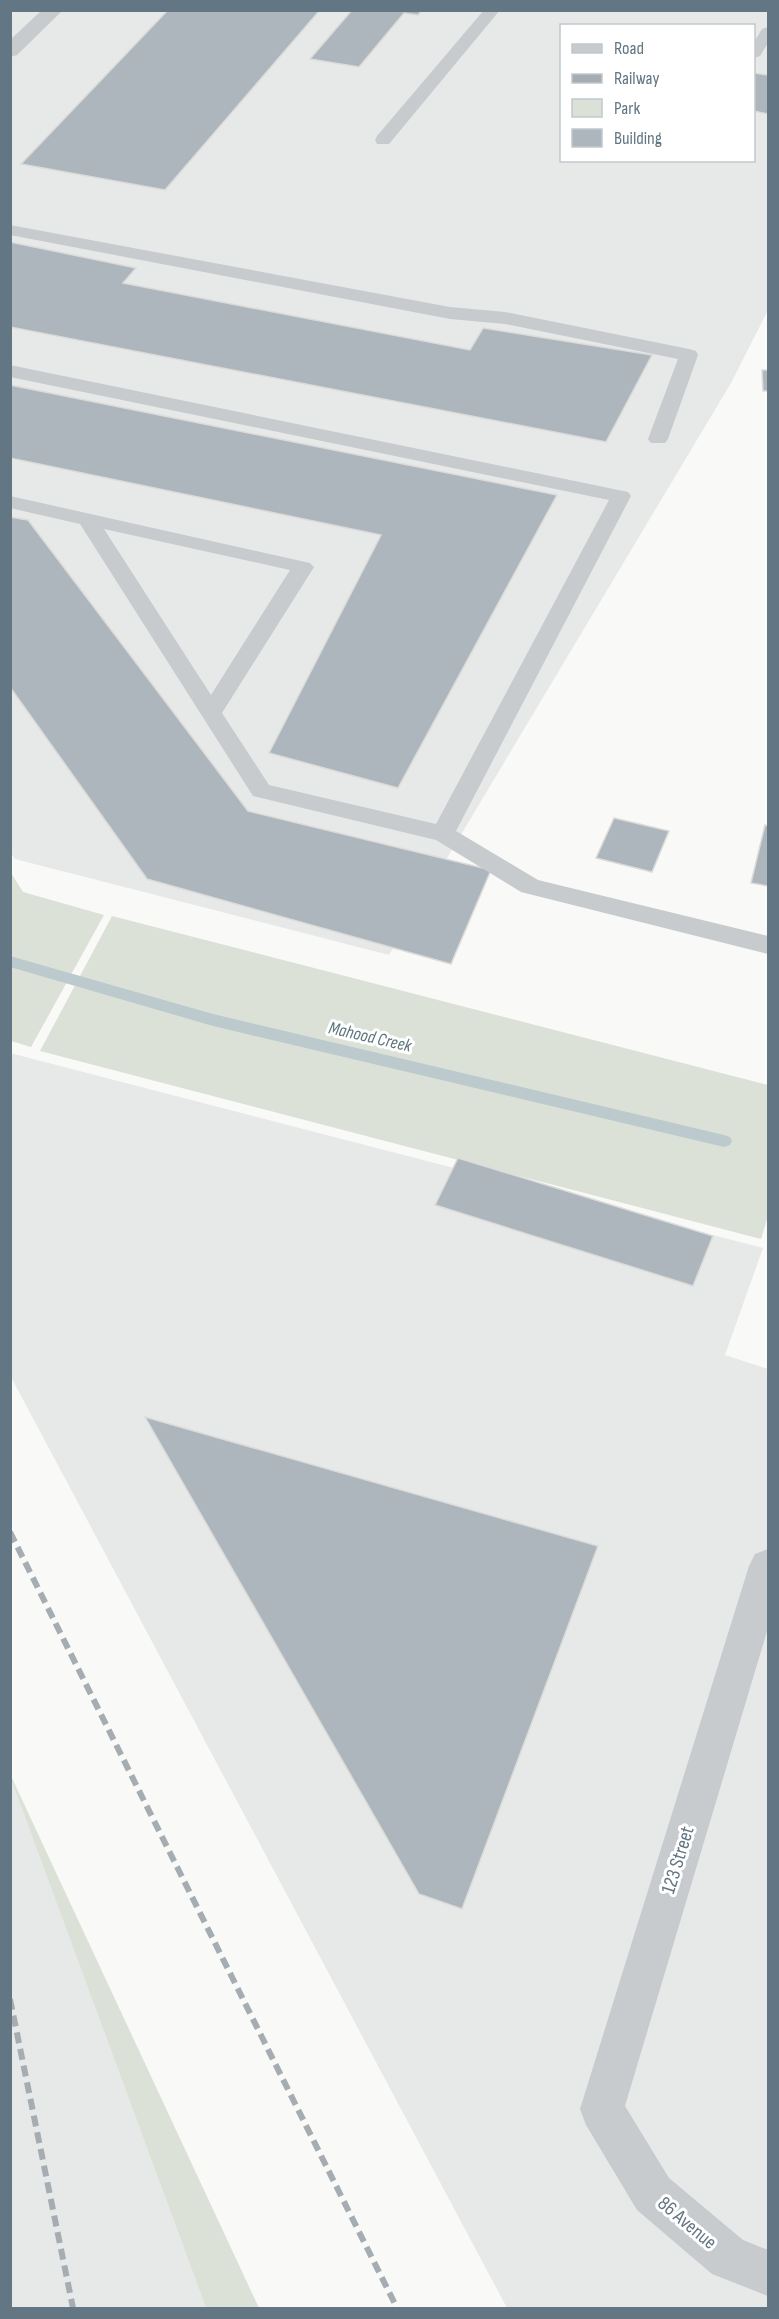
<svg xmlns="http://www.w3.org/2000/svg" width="779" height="2319" font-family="'Sofia Sans Condensed',sans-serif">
<rect width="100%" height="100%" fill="#f9f9f7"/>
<g fill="#e7e8e8" fill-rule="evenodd">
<path d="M10 11H768V310L731 383 389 955 15 859 11 853ZM562 26H754V160H562Z"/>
<polygon points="10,1053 763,1248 725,1355 768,1369 768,2308 507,2308 11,1377"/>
<polygon points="11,1777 206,2308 11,2308"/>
</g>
<g fill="#dbe1d7">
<polygon points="11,873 23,892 104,915 31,1047 11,1041"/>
<polygon points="112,916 768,1085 768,1216 761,1239 40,1051"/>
<polygon points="10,1776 11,1776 259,2308 206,2308"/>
</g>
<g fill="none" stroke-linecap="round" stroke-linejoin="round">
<polygon fill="#bccacd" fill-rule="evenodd" points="10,956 213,1014 724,1135 730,1137 732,1141 730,1145 724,1147 213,1026 10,967"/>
</g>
<g fill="#adb6bc" stroke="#dbdbd9" stroke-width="1.5">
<polygon points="168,10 320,10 165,190 21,164"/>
<polygon points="352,10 422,10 418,15 404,13 359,67 310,59"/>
<polygon points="754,73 768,75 768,114 754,111"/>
<polygon points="10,242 136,268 123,283 470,350 483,328 652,355 606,442 10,327"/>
<polygon points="762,370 768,370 768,391 763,391"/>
<polygon points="10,385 557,495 398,788 269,753 381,535 10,458"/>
<polygon points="10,517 28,520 248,811 491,870 451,964 147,879 10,687"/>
<polygon points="614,818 669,831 652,872 596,858"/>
<polygon points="765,825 768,826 768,886 751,883"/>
<polygon points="458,1158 713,1236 693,1286 435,1205"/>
<polygon points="145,1417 598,1546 462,1909 419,1894"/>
</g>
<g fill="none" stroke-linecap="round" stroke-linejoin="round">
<g fill="#c7cbce" fill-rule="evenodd">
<polygon points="484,10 500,10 389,144 377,144 375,140 377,136"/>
<polygon points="768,27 768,43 760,56 754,58 754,42 762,29"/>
<polygon points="10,225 450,307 505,312 689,349 696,351 698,355 668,439 665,443 651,443 648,439 678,359 505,324 450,319 10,235"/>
<path d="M10 365 628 492 631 496 456 831 538 880 768 936V954L521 892 436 840 253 796 80 524 10 508V496L310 563 314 567 222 713 269 785 436 824 609 500 10 377ZM104 529 290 570 211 695Z"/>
</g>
<g fill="#c7cbce" fill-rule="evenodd">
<polygon points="42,10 63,10 17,55 10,57 10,40"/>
<polygon points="768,1549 768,1628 625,2106 669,2178 743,2240 768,2250 768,2296 712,2274 637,2210 586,2125 580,2109 749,1566 755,1554"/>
</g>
<g stroke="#a5adb2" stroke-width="6" stroke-dasharray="11 6" stroke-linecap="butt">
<polyline points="10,1532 397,2308"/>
<polyline points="10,1999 73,2308"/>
</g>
</g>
<g text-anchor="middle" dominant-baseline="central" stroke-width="6" stroke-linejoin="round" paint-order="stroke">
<g font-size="18" font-style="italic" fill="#5e767d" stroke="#fff">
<text transform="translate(370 1037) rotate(13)">Mahood Creek</text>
</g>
<g font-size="20" fill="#637683" stroke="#fff">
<text transform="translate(678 1860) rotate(-73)">123 Street</text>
<text transform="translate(687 2223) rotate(40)">86 Avenue</text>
</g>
</g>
<rect width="779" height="2319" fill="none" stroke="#637683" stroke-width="24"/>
<rect x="560" y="24" width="195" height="138" fill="#ffffff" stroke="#c1c8cd" stroke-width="1.5"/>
<rect x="572" y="44" width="30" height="9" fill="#c7cbce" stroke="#c1c8cd" stroke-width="1.5"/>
<text x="614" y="54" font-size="18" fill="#637683">Road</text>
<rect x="572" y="74" width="30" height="9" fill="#a5adb2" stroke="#c1c8cd" stroke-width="1.5"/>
<text x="614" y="84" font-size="18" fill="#637683">Railway</text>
<rect x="572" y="99" width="30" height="18" fill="#dbe1d7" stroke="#c1c8cd" stroke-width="1.5"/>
<text x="614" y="114" font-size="18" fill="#637683">Park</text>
<rect x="572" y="129" width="30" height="18" fill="#adb6bc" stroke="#c1c8cd" stroke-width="1.5"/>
<text x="614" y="144" font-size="18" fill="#637683">Building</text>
</svg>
